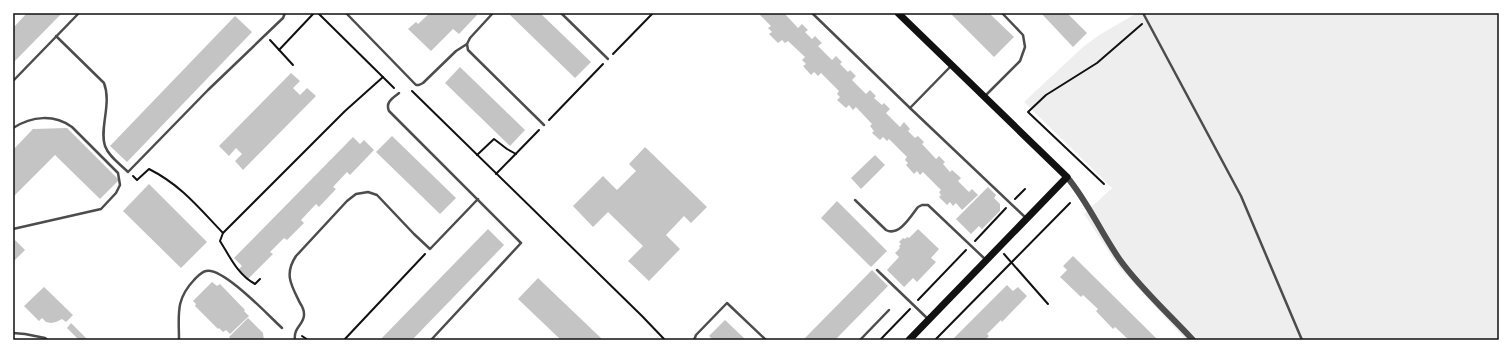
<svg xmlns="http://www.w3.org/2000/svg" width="1512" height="353" font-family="'PT Sans Narrow',sans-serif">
<rect width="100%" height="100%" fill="#fff"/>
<polygon fill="#eee" points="1137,13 1499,13 1499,340 1186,340 1118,266 1084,214 1112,188 1024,102 1083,47 1099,35"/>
<g fill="#c4c4c4">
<polygon points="27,13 62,13 13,63 13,28"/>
<polygon points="430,13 475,13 477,15 459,34 453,29 431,51 408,29 416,22 418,24"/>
<polygon points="512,13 540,13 591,62 575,78 510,15"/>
<polygon points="758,13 784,13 798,28 802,24 808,30 805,32 812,39 815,36 822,43 818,46 832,60 836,56 842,62 840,64 848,72 850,70 856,76 852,80 866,94 870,90 876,96 874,98 882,105 884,103 890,109 886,113 900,127 904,122 910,129 908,131 915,138 918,136 924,142 922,144 936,159 939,156 945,162 943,164 950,172 952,170 961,178 958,181 969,192 972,189 978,195 962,210 956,203 953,206 950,202 947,205 939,197 941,195 939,192 941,190 923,172 920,175 917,171 914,174 906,165 908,163 905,160 907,157 889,139 887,141 883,137 880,140 872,133 874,131 870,126 872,124 856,107 853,110 849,105 846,108 837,100 840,97 837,94 839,91 821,73 818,76 814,72 811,75 803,66 806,64 802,60 805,57 788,41 785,43 782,40 778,43 769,34 772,32 768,28 771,26"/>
<polygon points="950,13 989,13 1014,37 994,57"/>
<polygon points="1041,13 1067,13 1087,33 1073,47"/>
<polygon points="235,16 252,32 127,162 110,146"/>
<polygon points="460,67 525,130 510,146 445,83"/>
<polygon points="291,73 300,81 293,88 300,95 307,88 316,96 243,170 235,161 242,154 236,148 229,156 219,146"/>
<polygon points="67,128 119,180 100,199 55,155 13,197 13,150 33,129"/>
<polygon points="392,136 456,198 440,214 376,152"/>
<polygon points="353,137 360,144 364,140 374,150 350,175 347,172 333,187 336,189 319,207 316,204 301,220 304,223 287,240 284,238 270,252 273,254 248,279 238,270 242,266 234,258"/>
<polygon points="645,147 707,207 691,223 684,216 666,235 680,249 649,281 628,261 643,246 608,212 593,227 573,206 603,176 617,190 636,171 629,164"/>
<polygon points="875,155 885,165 861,189 851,178"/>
<polygon points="149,184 207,242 181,268 123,211"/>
<polygon points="988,187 996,195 994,198 1000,204 1000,211 982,229 979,226 971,234 956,219"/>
<polygon points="837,201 887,251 871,267 821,218"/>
<polygon points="488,229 504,245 412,340 380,340"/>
<polygon points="918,229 939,249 931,258 936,262 917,282 913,278 904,287 887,270 899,257 895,253 900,248 899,246 901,244 899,242 903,238 905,239 907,237 909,238"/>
<polygon points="15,240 25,250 13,262 13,243"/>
<polygon points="1073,256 1158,340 1129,340 1115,327 1113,329 1096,311 1098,309 1083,295 1081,297 1060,277 1067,270 1063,266"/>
<polygon points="872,270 888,286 835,340 803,340"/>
<polygon points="538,278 603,340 561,340 518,299"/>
<polygon points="212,282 217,286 220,284 245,310 244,311 249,316 230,334 226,330 223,332 219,328 218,329 195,306 196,304 193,301"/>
<polygon points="1007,285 1013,291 1018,287 1027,296 1002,322 1001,320 987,334 989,336 985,340 952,340"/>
<polygon points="44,287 73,315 66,322 62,319 56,322 51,323 46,322 42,318 39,321 24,306"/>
<polygon points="248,318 263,333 264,340 232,340 229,337"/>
<polygon points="725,320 746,340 713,340 709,336"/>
<polygon points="71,323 88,340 79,340 67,328"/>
</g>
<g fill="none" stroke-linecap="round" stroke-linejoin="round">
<g stroke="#111" stroke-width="2">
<polyline points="318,13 394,88"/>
<polyline points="270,40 293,65"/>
<polyline points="279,50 314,13"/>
<polyline points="613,54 653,13"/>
<polyline points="412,91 642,316 665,340"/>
<polyline points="549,120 603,64"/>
<polyline points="477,155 494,139 507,149 516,154"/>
<polyline points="496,174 539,130"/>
<path d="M133 176 137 180 149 169C181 185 199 208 223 233"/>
<polyline points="1104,184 1028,112 1046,95 1097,63 1142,24"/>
<polyline points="1015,199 1025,189"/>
<polyline points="975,241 1006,208"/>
<polyline points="1004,254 1048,304"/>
<path d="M260 279 255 284C238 275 230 257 220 241L223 233 345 111 383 77"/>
<polyline points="918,300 966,250"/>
<polyline points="302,336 308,340"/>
<polyline points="344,340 425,254"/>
<polyline points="880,340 910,309"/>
<polyline points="935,340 1070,203"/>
</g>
<g stroke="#4c4c4c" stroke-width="2.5">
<polyline points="346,13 416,85 419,85 423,83 456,51 467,44"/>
<polyline points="493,13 470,38 467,44 468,50 544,125"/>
<polyline points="561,13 608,59"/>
<polyline points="812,13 910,108 1026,218"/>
<polyline points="1143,13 1241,196 1302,340"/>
<path d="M56 36 104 83C112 104 99 129 105 146 109 157 120 164 128 172L208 90 283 18 285 13"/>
<polyline points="13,81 79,13"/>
<path d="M399 93C393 98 385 102 389 111L521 243 431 340"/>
<polyline points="985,96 1020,61 1025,47 1023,35 1002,13"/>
<polyline points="910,108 951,66"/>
<path d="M13 128C32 116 54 114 72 127L118 173 120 185 116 193 101 209 13 229"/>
<path d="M855 200 886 230C899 237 911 216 918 207L922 205H928L986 260"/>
<polyline points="877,270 928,319"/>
<polyline points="13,333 25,334 45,338 47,340"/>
<path d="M179 340C179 315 175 300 194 280 197 277 201 272 206 271 222 266 269 316 282 328"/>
<path d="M295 340C293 327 305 324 304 314 304 310 302 306 300 303 291 285 284 274 296 256L347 201 356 194 368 192 377 195 414 234 430 249 478 199"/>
<polyline points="694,340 696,335 727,303 766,340"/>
<polyline points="860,340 889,310"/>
</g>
<path stroke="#4c4c4c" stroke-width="6" d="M1067 177C1088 202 1101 233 1120 260 1140 288 1170 315 1193 340"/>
<polyline stroke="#111" stroke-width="7" points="898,13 1067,177 909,340"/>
</g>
<rect width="1512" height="353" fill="none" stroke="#ffffff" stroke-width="28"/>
<rect x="14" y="14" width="1484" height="325" fill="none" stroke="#111" stroke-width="1.5"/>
</svg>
